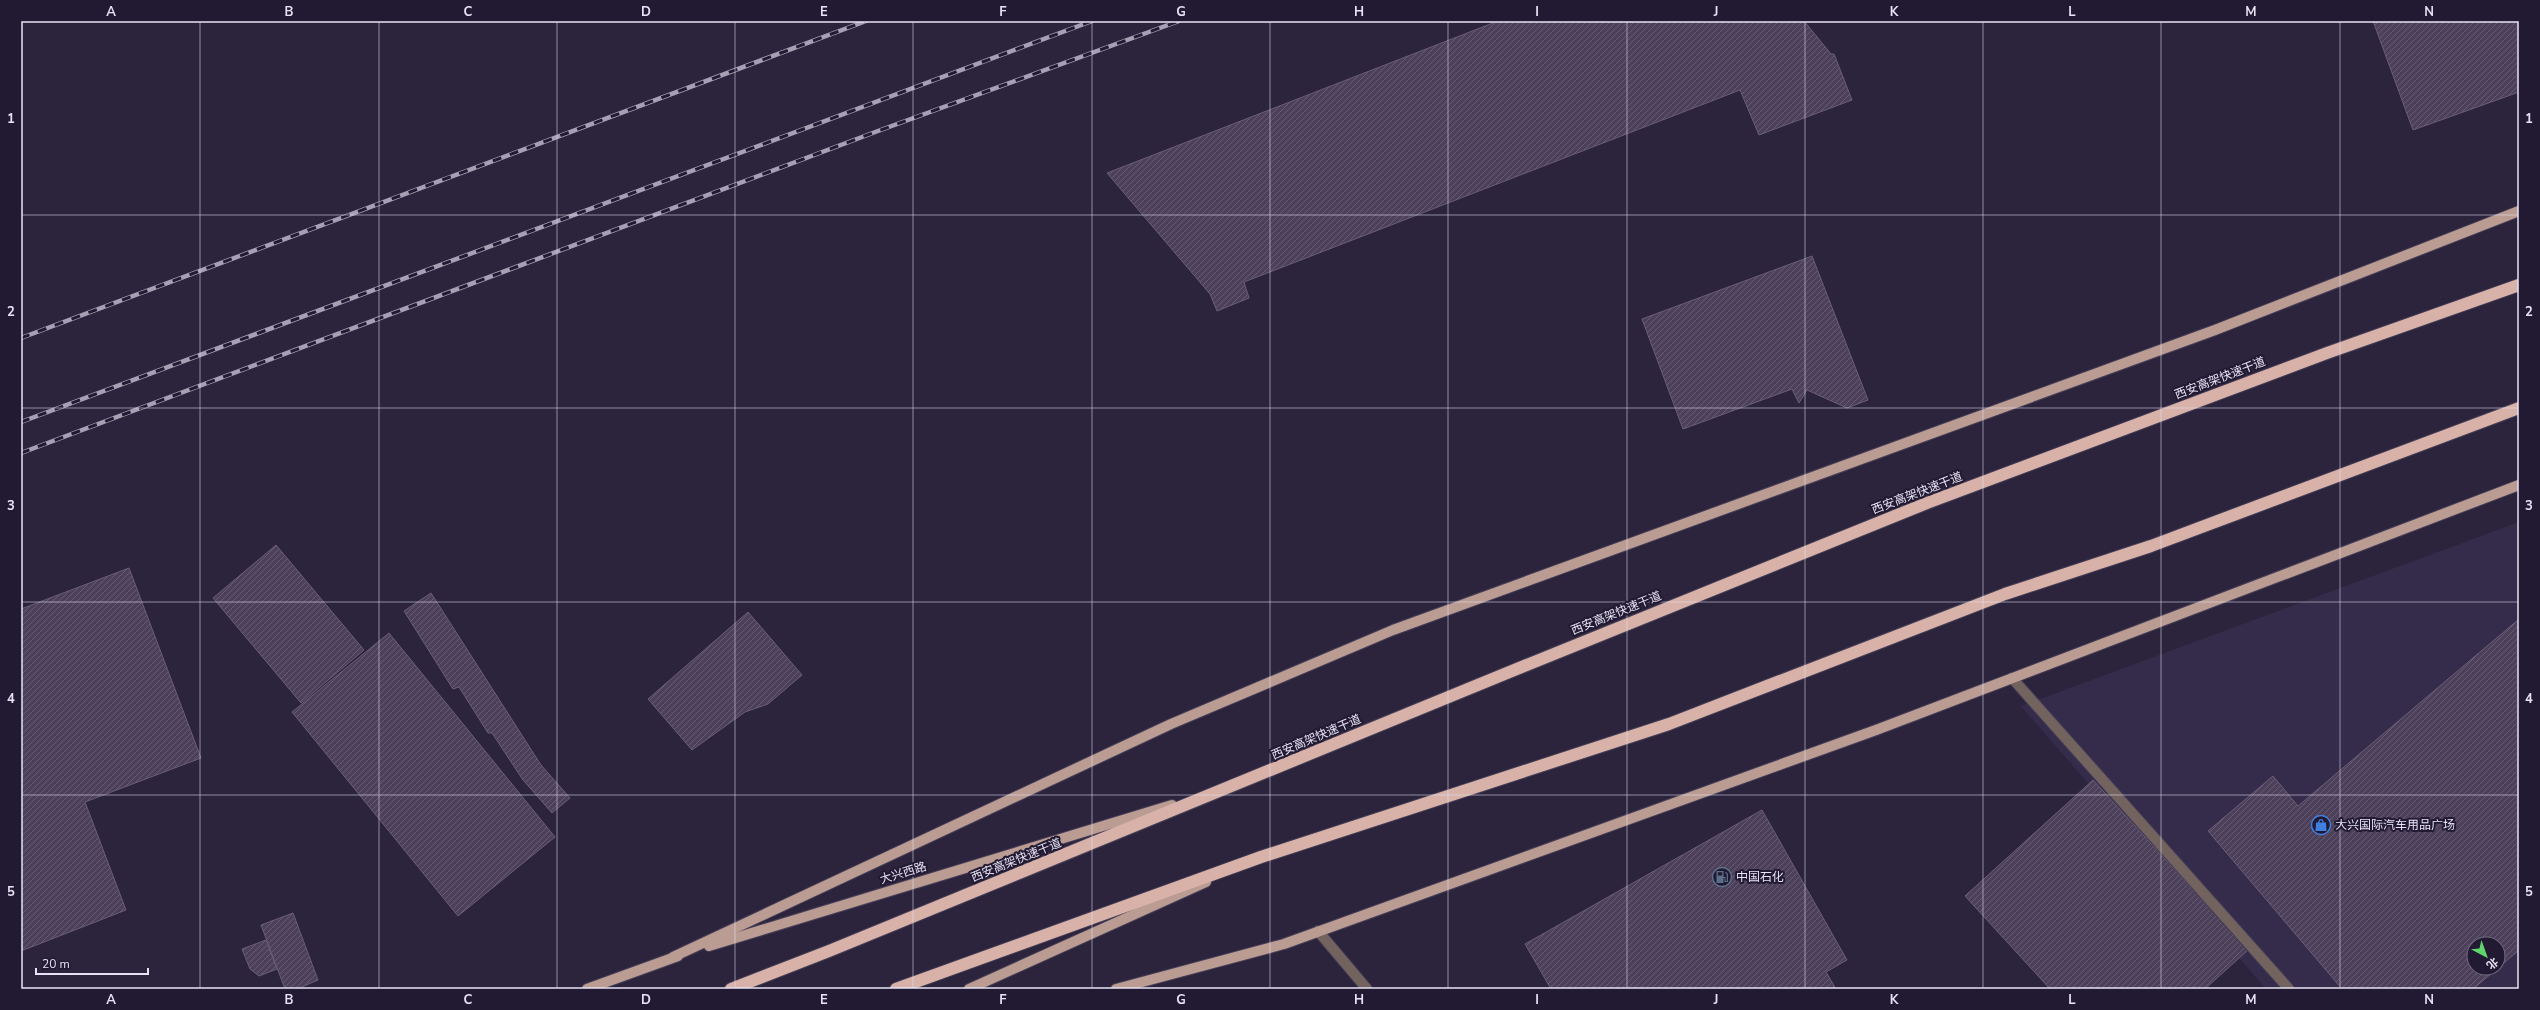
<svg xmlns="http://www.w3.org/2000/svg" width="2540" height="1010" font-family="'Nunito Sans','Noto Sans SC',sans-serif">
<defs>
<pattern id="building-hatch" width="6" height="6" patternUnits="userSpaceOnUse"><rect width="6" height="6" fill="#4d405a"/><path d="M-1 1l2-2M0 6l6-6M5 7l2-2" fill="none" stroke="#675b72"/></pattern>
</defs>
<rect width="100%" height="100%" fill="#2c243d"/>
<path fill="#352b4a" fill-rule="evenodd" d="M2519 522V989H2266L2021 706ZM2474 944H2498V968H2474Z"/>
<g fill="url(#building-hatch)" stroke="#6a5d78">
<polygon points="1498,21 1804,21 1831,54 1834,54 1852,100 1759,135 1740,90 1244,282 1249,298 1217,311 1210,294 1107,173"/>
<polygon points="2373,21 2519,21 2519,92 2413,130"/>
<polygon points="1812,256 1868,400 1847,408 1807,390 1799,403 1792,389 1683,429 1642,319"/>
<polygon points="276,545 364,650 301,703 213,598"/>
<polygon points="129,568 201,758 85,802 126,910 21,951 21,609"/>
<polygon points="431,593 541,765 570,798 552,813 523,780 492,733 488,733 459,687 453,689 404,611"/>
<polygon points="748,612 802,675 768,704 745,712 692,750 648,699"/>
<polygon points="2519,619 2519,950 2498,968 2498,944 2474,944 2474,968 2498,968 2473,989 2342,989 2208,831 2273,776 2298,806"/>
<polygon points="389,633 555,837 458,916 292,712"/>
<polygon points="2093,780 2248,950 2205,989 2050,989 1965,896"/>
<polygon points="1762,810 1847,960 1826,972 1836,989 1551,989 1525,944"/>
<polygon points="293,913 318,980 297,989 285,989 261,925"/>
<polygon points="266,940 277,969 259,976 250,969 242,949"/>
</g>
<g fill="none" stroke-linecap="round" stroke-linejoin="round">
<g stroke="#463f57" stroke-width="12">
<g id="street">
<polyline points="2012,678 2289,989"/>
<polyline points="1318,931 1367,989"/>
</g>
</g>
<g stroke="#463f57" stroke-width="12">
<g id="primary">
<polyline points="709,946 1172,805"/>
<polyline points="673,957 1171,724 1393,630 2215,330 2519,211"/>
<polyline points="587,989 678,956"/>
<polyline points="969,989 1206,882"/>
<polyline points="1116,989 1284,944 1876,730 2519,485"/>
</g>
</g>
<g stroke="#463f57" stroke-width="14">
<g id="highway">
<polyline points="731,989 829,951 1507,673 1927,503 2327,353 2519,285"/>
<polyline points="896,989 1261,857 1669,724 2005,594 2151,546 2519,408"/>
</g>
</g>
<use href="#street" stroke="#72635f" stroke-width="10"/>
<use href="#primary" stroke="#bb9c93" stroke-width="10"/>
<use href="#highway" stroke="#d8b2a8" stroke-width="12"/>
<g stroke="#a5a0b4" stroke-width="4.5">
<g id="rail">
<polyline points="21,338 866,21"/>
<polyline points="21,422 1092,21"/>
<polyline points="21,453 878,131 1179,21"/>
</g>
</g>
<use href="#rail" stroke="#221a32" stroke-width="3" stroke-dasharray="9" stroke-linecap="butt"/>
</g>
<path fill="none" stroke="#e7e3f4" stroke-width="1" stroke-opacity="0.55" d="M200 21V989M379 21V989M557 21V989M735 21V989M913 21V989M1092 21V989M1270 21V989M1448 21V989M1627 21V989M1805 21V989M1983 21V989M2161 21V989M2340 21V989M21 215H2519M21 408H2519M21 602H2519M21 795H2519"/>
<defs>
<g id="shop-ring" transform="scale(1)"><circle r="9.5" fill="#221a32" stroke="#3f7fe0" stroke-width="1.5"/><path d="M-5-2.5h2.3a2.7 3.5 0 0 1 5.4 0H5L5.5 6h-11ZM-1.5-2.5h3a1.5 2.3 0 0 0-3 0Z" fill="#3f7fe0"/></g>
<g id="fuel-ring" transform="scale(1)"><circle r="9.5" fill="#221a32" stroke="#5c6f8a" stroke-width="1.5"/><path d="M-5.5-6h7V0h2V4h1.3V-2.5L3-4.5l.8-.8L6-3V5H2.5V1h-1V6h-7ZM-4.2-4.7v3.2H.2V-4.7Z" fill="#5c6f8a"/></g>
</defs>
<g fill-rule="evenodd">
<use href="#shop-ring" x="2321" y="825"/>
<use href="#fuel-ring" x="1722" y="877"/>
</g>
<g text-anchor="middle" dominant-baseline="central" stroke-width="4" stroke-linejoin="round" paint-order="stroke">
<g font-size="12" fill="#e7e3f4" stroke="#221a32">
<text transform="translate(2220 378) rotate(-21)">西安高架快速干道</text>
<text transform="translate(1917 493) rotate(-21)">西安高架快速干道</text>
<text transform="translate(1616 613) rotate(-22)">西安高架快速干道</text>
<text transform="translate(1316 737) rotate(-23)">西安高架快速干道</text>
<text transform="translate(1016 860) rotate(-22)">西安高架快速干道</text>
<text transform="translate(903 873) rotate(-17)">大兴西路</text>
</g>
<g font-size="12" fill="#e7e3f4" stroke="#221a32" text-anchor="start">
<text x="2335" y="825">大兴国际汽车用品广场</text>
<text x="1736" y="877">中国石化</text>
</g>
</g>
<rect width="2540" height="1010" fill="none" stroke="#221a32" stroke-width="44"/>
<g transform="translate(2486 956) rotate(139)"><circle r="19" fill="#221a32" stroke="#716a80"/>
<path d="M0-3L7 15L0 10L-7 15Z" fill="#5fd56b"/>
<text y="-6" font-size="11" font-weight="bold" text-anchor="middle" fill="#e7e3f4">北</text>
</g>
<path d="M36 968v6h112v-6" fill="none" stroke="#e7e3f4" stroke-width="2"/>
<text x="42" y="968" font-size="12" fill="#e7e3f4" stroke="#221a32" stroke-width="3" paint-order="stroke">20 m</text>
<rect x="22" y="22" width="2496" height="966" fill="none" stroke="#e7e3f4" stroke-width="1.5"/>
<g font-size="13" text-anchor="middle" font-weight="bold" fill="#e7e3f4">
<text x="111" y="16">A</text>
<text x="289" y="16">B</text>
<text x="468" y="16">C</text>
<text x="646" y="16">D</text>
<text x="824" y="16">E</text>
<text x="1003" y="16">F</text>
<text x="1181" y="16">G</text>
<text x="1359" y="16">H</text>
<text x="1537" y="16">I</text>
<text x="1716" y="16">J</text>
<text x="1894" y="16">K</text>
<text x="2072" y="16">L</text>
<text x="2251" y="16">M</text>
<text x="2429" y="16">N</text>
<text x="11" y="123">1</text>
<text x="2529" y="123">1</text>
<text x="11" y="316">2</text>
<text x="2529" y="316">2</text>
<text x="11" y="510">3</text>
<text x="2529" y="510">3</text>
<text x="11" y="703">4</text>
<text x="2529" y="703">4</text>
<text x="11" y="896">5</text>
<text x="2529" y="896">5</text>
<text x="111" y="1004">A</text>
<text x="289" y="1004">B</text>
<text x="468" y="1004">C</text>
<text x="646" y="1004">D</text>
<text x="824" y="1004">E</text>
<text x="1003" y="1004">F</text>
<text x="1181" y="1004">G</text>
<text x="1359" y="1004">H</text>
<text x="1537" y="1004">I</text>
<text x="1716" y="1004">J</text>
<text x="1894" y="1004">K</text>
<text x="2072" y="1004">L</text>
<text x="2251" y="1004">M</text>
<text x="2429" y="1004">N</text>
</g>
</svg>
